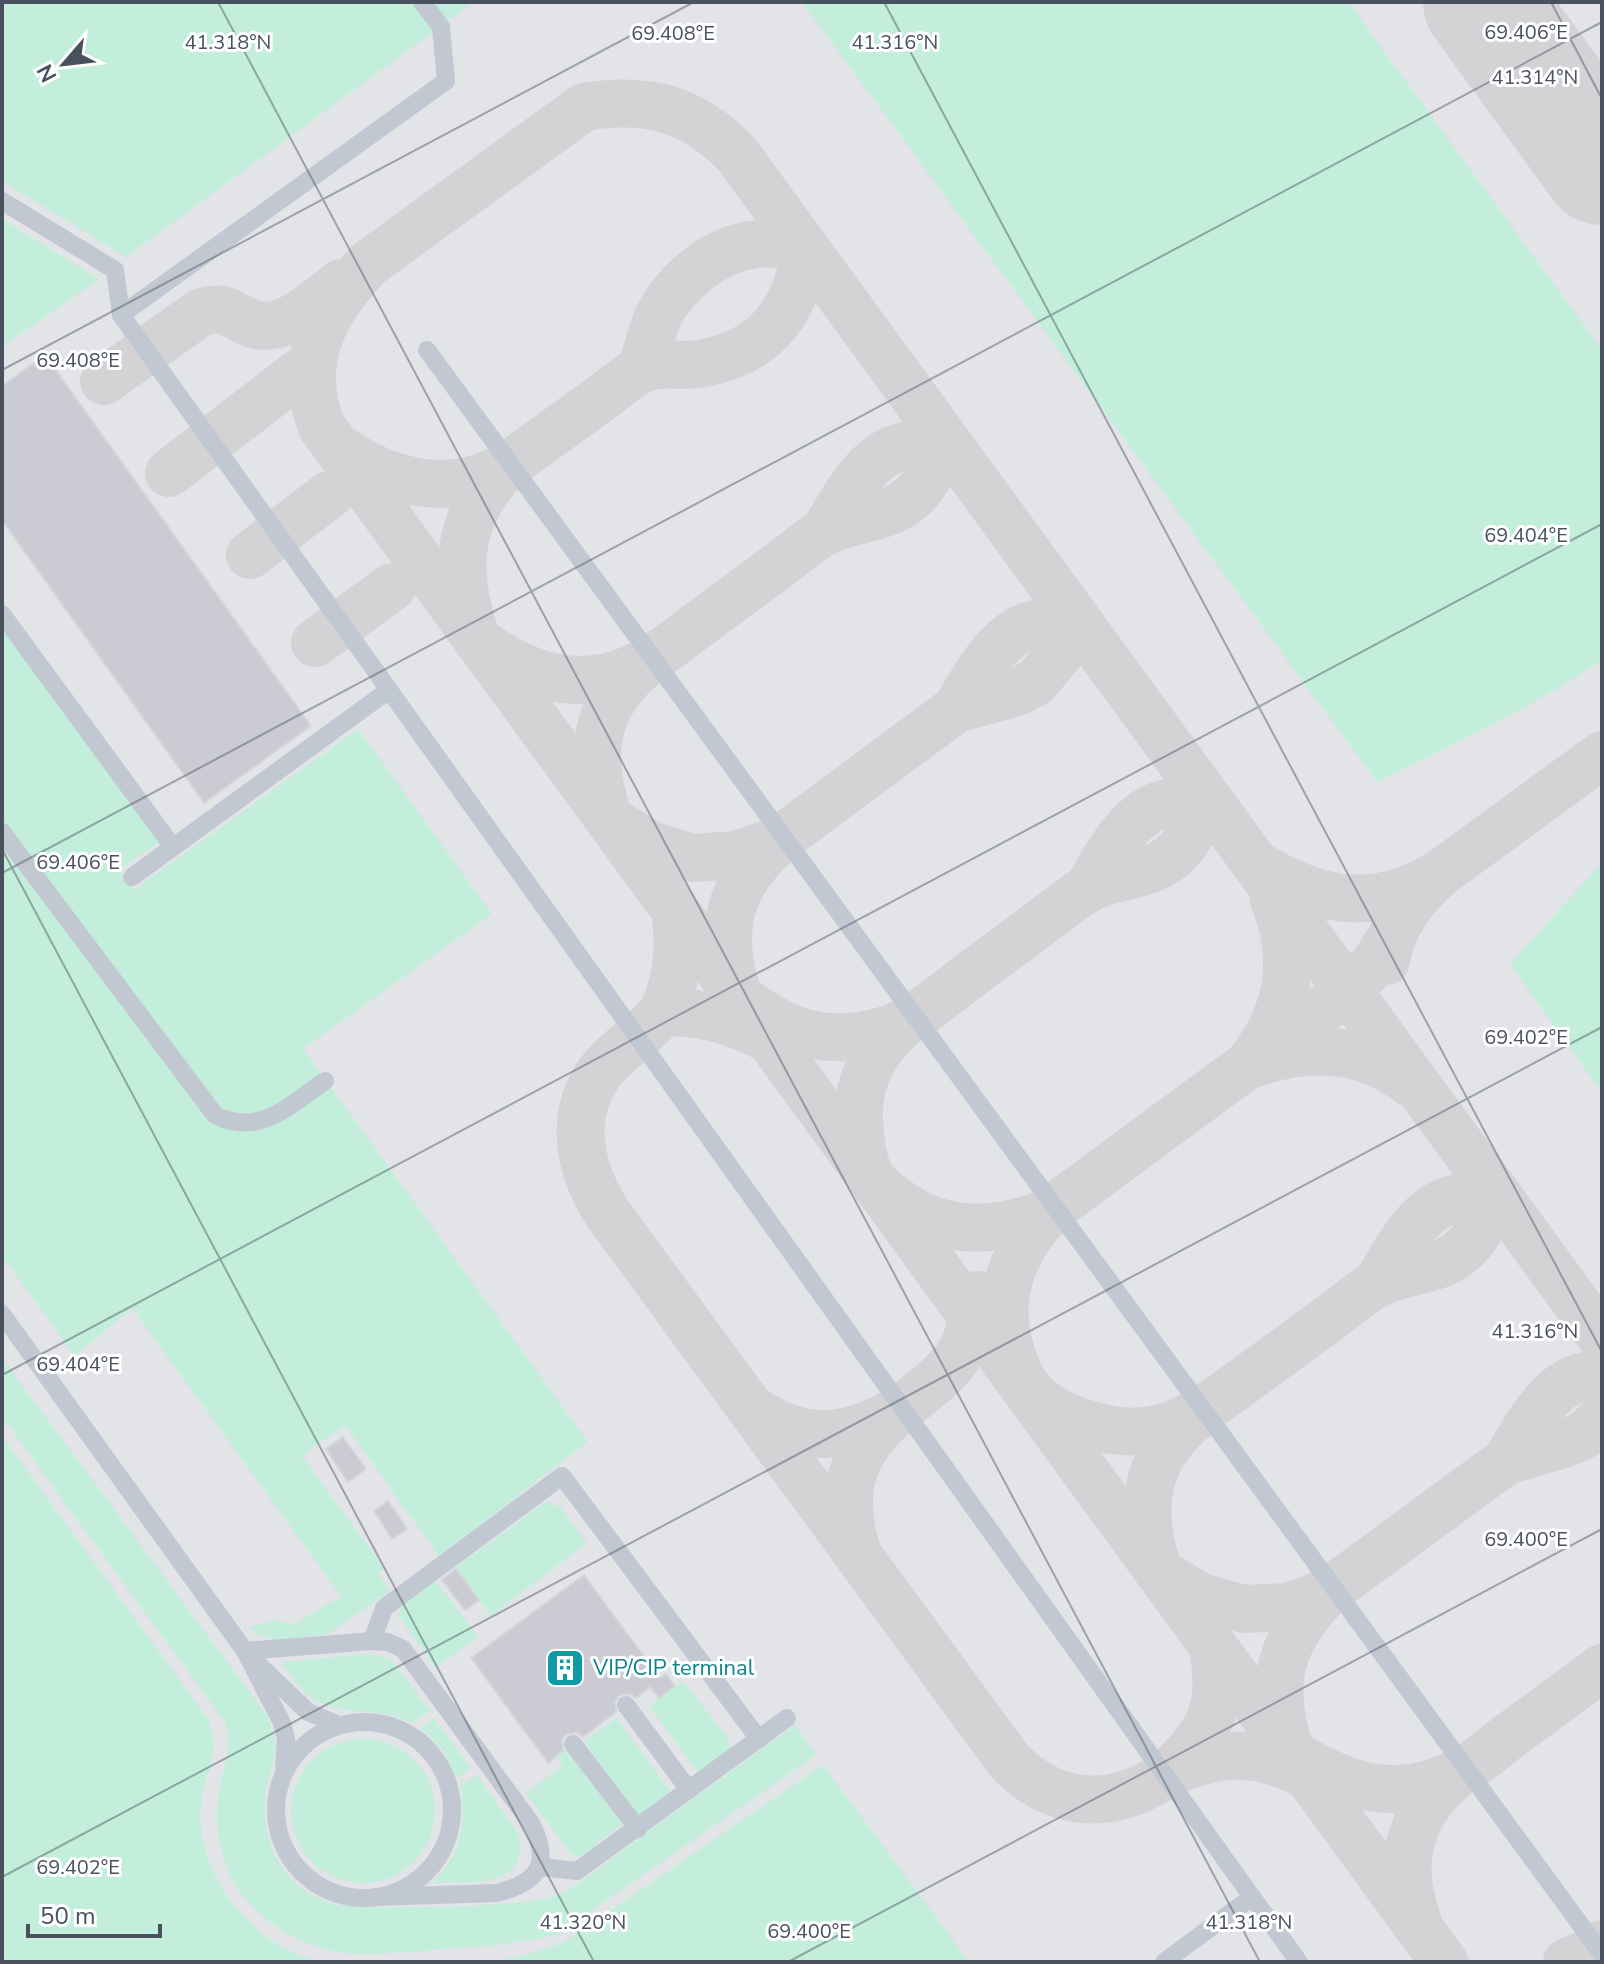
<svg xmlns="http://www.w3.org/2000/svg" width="1604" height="1964" font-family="'Nunito Sans',sans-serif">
<rect width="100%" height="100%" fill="#f3f1f1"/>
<rect fill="#e3e4e8" x="2" y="2" width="1600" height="1960"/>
<g fill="#c2eedb">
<polygon points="2,2 474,2 126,257 2,181"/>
<path d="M802 2H1348L1602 350V660C1531 708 1454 744 1377 782Z"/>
<polygon points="2,219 99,279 2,347"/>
<polygon points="2,626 160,841 119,870 134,890 358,729 492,914 303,1049 588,1442 439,1556 345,1425 302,1456 384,1568 378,1573 390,1591 328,1634 274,1640 257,1634 250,1627 276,1620 293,1625 341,1596 132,1308 75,1356 2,1256"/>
<polygon points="1602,863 1602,1093 1510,964"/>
<path d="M2 1358 266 1714C270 1723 274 1733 275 1743 277 1760 269 1774 266 1790 262 1814 266 1840 278 1861 290 1882 310 1898 334 1904 362 1911 534 1907 558 1895 588 1880 615 1856 642 1836 693 1799 744 1762 795 1725L816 1755 581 1918 584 1925C540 1942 494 1946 447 1949 417 1951 386 1955 355 1954 301 1951 241 1914 224 1860 217 1839 215 1815 219 1793 223 1765 233 1751 225 1722L2 1417Z"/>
<path d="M2 1436 208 1719C222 1759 204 1770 201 1808 195 1876 254 1946 319 1962H2Z"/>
<polygon points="546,1502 560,1507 587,1543 491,1616 455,1568"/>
<polygon points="436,1581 478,1637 436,1668 398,1615 402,1606"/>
<path d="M370 1654 391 1659 430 1711 411 1723C379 1705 340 1719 309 1696 298 1687 290 1674 281 1662Z"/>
<polygon points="683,1681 729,1739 730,1748 699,1773 649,1706"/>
<polygon points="434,1718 471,1768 457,1778 443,1750 421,1728"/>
<polygon points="617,1718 672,1794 639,1818 584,1741"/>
<circle cx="363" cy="1811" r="72"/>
<polygon points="566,1749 623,1825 594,1844 597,1850 584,1857 572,1855 526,1793 563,1766 556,1756"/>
<polygon points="823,1765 969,1962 488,1962 519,1957 563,1943"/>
<path d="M477 1775 519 1835C529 1890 468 1882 433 1883 461 1852 467 1828 460 1786Z"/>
</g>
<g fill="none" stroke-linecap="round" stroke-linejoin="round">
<g stroke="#d3d3d6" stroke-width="48">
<path d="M104 381 201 312C228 304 230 316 253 324 285 334 318 300 341 283"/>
<path d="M343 451C395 486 455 497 510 464 540 442 570 421 600 399 613 390 625 378 639 371 657 360 680 367 699 364 766 353 796 312 806 249 788 245 768 241 750 245 713 251 676 282 659 315 651 332 647 351 642 369"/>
<path d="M507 466C454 520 454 572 477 640 516 668 558 688 608 677 645 668 672 644 702 622 730 601 758 581 786 560 798 551 812 538 826 531 858 516 894 520 919 490 935 471 937 451 936 427"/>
<polyline points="169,473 312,363"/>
<path d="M825 531C844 499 871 444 916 445 930 445 944 452 957 457"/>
<polyline points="250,555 329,495"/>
<polyline points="315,643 392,587"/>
<path d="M646 663C593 706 587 756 609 819L650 845 693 858 737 855 779 840 956 709 1017 692 1036 682 1061 652 1068 630 1067 607"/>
<path d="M956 709C975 678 1002 622 1047 623 1062 624 1075 630 1088 636"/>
<path d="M779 840C742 874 723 906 729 957 735 1000 741 1001 776 1021 816 1044 871 1042 910 1019 931 1007 950 990 969 976 997 955 1025 935 1052 914 1064 906 1075 896 1087 889 1119 872 1153 879 1180 849 1197 831 1199 810 1199 787"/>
<path d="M1261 867C1323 904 1379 912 1442 872 1415 894 1391 926 1386 961"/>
<polyline points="1442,872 1602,755"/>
<path d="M1088 889C1107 856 1133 802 1178 802 1192 802 1206 809 1219 815"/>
<path d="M1274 900C1299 962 1288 1015 1247 1066 1303 1045 1361 1044 1410 1083"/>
<path d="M675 910C680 948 678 977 663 1012 702 1012 735 1020 770 1040"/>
<path d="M663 1012C645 1034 621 1047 603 1068 567 1113 579 1170 608 1214L1010 1762C1056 1808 1112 1811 1165 1775"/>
<path d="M909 1019C877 1045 857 1077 859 1120 860 1138 862 1165 873 1180 880 1189 891 1197 901 1204 947 1236 998 1232 1048 1213"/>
<path d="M1048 1213C1013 1251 996 1293 1009 1345 1019 1386 1038 1407 1078 1421 1154 1448 1191 1420 1249 1377 1279 1355 1308 1334 1338 1312 1350 1303 1363 1291 1377 1284 1409 1267 1443 1274 1470 1243 1486 1225 1489 1205 1487 1182"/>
<polyline points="1021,1232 1348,991 1375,963 1395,931"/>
<path d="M1377 1283C1398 1250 1419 1201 1465 1197 1480 1196 1495 1204 1508 1210"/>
<path d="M902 1408C924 1390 953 1371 965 1344 971 1329 973 1311 978 1295"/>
<path d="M752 1409C804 1445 849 1440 902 1408 852 1448 838 1489 857 1551"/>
<path d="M1199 1414C1144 1457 1137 1508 1159 1572L1201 1597 1244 1609 1287 1607 1309 1600 1329 1591 1506 1461 1567 1443 1586 1434 1602 1417"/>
<path d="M1506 1461C1526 1429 1555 1368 1602 1376"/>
<path d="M1329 1591C1278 1641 1268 1685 1291 1753 1347 1787 1396 1804 1458 1773 1476 1764 1492 1749 1508 1737 1539 1714 1571 1691 1602 1668"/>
<path d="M1212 1644C1225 1705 1211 1735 1165 1775 1217 1750 1259 1748 1309 1777"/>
<path d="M1417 1919C1396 1860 1410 1810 1460 1772"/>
<path d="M1444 1962 322 427C296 362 323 312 368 264L584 107C647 96 695 109 738 156L1602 1338"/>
<polyline points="1567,1962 1592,1952 1602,1944"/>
</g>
<polyline stroke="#d3d3d6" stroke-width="120" points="1483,2 1602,165"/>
</g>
<g fill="#cbccd3" stroke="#d5d6dc" stroke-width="2">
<polygon points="45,355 311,726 204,803 2,520 2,386"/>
<polygon points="343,1437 366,1469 348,1482 326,1449"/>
<polygon points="388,1501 407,1529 392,1539 374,1511"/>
<polygon points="456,1569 479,1600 465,1610 442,1580"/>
<polygon points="584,1575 660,1678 666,1674 675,1686 659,1698 650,1687 636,1698 630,1694 620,1695 615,1701 616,1712 583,1737 577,1733 566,1734 562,1740 563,1751 548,1763 471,1658"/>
</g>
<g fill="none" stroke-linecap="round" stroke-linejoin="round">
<g stroke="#c2c8d2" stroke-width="18">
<polyline points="2,201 115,270 121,315 1252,1897"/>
<polyline points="121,315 446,81 441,27 422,2"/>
<polyline points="427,350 1602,1954"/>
<polyline points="2,614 173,847"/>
<path d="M2 832 215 1115C259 1138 291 1104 325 1081"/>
<polyline points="132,877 389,690"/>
<polyline points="2,1314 245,1651 282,1723 286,1739 284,1767"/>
<polyline points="372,1641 384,1608 562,1476 759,1739"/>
<path d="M245 1651 372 1641 388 1642 403 1649 531 1823C552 1864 539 1882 497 1893L375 1897"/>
<polyline points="258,1664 308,1712 339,1725"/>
<polyline points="626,1705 689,1790"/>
<circle cx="364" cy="1810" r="88"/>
<polyline points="573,1744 638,1829"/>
<polyline points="540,1867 577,1871 787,1718"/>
<polyline points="1164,1962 1252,1897 1299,1962"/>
</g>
</g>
<path fill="none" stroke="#49505e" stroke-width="2" stroke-opacity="0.45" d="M218 2 1260 1962M884 2 1602 1352M1551 2 1602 99M2 370 694 2M2 849 594 1962M2 873 1602 22M2 1375 1602 524M2 1877 1602 1027M788 1962 1602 1529"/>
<defs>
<g id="building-square" transform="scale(2)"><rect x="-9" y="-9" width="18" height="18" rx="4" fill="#0f9aa8" stroke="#fff"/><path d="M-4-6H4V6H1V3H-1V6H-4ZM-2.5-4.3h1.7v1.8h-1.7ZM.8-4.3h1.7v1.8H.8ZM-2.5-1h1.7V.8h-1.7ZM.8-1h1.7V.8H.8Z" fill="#fff"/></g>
</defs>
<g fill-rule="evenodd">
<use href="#building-square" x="565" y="1668"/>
</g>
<g text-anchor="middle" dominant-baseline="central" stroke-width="6" stroke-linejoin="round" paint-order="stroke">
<g font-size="22" fill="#0d838f" stroke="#fff" text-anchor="start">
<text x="593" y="1668">VIP/CIP terminal</text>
</g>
</g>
<g font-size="20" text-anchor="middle" fill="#49505e" stroke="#fff" stroke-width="6" stroke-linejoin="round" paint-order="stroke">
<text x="1526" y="39">69.406°E</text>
<text x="673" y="40">69.408°E</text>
<text x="228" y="49">41.318°N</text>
<text x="895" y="49">41.316°N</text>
<text x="1535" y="84">41.314°N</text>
<text x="78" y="367">69.408°E</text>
<text x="1526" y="542">69.404°E</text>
<text x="78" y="869">69.406°E</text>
<text x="1526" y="1044">69.402°E</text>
<text x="1535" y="1338">41.316°N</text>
<text x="78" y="1371">69.404°E</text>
<text x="1526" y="1546">69.400°E</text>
<text x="78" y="1874">69.402°E</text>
<text x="583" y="1929">41.320°N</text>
<text x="1249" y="1929">41.318°N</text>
<text x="809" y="1938">69.400°E</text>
</g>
<rect width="1604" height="1964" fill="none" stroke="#49505e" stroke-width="8"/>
<g transform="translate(64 64) rotate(242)" stroke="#ffffff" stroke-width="6" paint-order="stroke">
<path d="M0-6L14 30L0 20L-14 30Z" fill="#49505e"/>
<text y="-12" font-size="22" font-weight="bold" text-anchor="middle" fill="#49505e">N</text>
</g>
<path d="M28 1924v12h132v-12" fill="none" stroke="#49505e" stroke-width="4"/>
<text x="40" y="1924" font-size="24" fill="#49505e" stroke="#ffffff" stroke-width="6" paint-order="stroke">50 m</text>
</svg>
